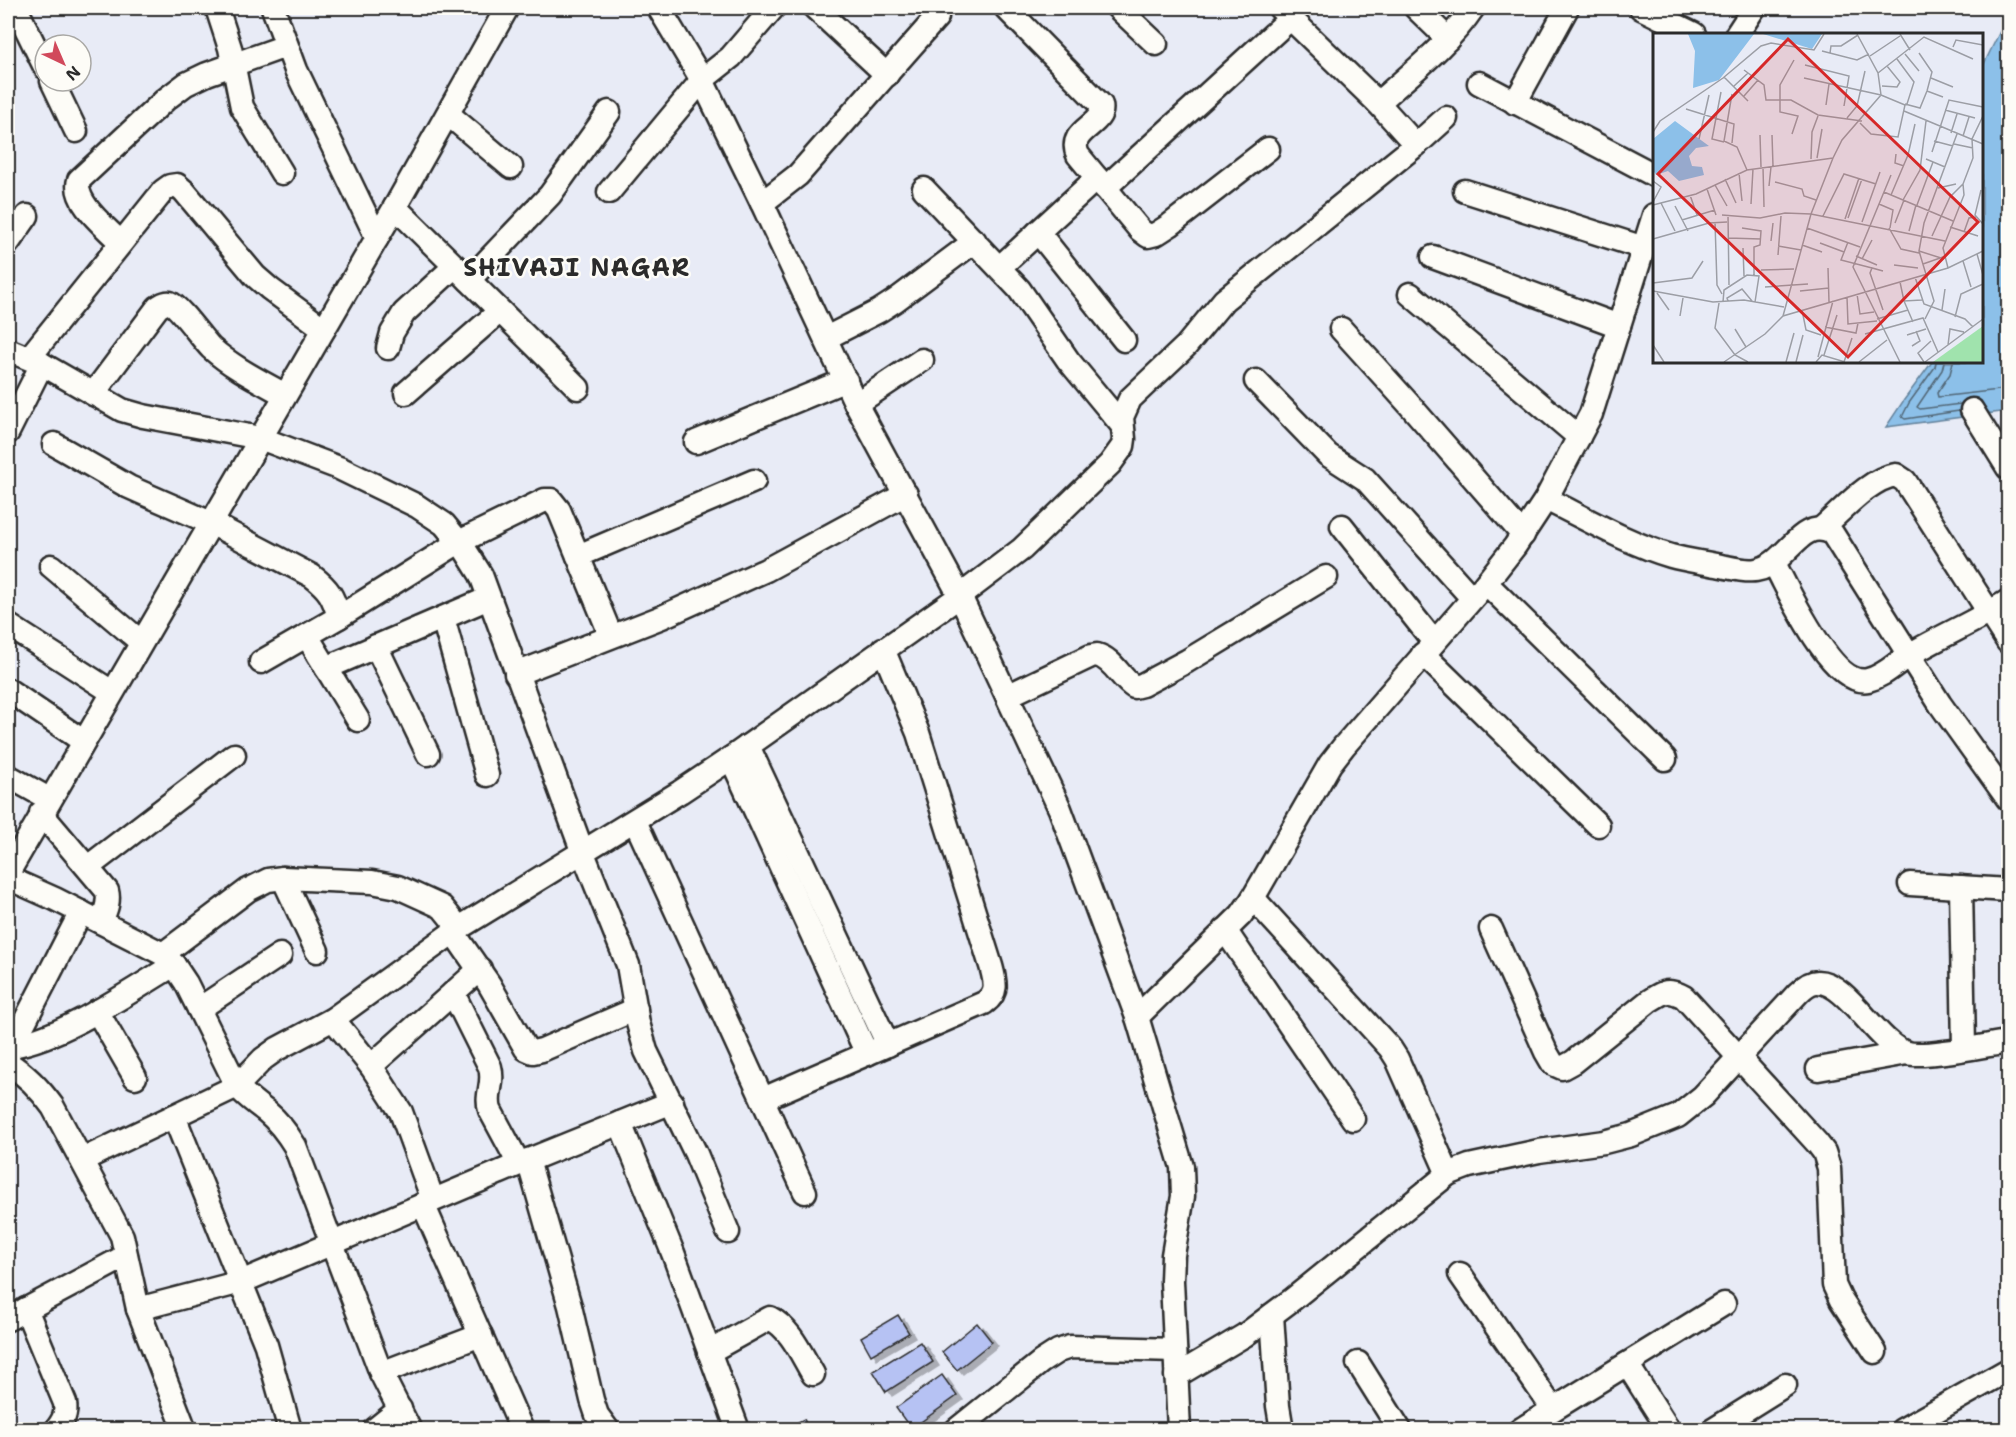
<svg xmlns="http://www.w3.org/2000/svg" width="2016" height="1437" font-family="'Shantell Sans',sans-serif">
<defs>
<filter id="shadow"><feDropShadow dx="6" dy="4" stdDeviation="0" flood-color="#0004"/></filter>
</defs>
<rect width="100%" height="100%" fill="#e8ebf6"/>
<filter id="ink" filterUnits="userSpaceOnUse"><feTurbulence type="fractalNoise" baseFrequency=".0167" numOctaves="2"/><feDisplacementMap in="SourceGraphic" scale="12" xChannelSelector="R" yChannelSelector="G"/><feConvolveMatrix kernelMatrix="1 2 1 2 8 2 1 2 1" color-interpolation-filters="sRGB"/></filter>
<g filter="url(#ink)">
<polygon fill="#8cc0e9" stroke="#65849d" stroke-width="1.5" points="2008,15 2008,411 1886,427 1904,400 1932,362 1982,362 1982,68"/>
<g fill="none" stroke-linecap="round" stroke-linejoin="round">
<g stroke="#526777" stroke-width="1.5">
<polyline points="1936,362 1935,367 1909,403 1902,417 1905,419 1959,411"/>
<polyline points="1944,362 1942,370 1917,407 1920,409 1961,404"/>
<polyline points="1953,362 1950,374 1937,393 1938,397 2008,389"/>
</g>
</g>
<g fill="#b6c2f3" stroke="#2b2b2b" stroke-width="1.5" filter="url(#shadow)">
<polygon points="898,1315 909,1333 871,1355 861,1337"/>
<polygon points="977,1323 992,1342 957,1370 942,1352"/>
<polygon points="920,1342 933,1362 886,1392 873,1371"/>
<polygon points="942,1375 957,1396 911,1429 896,1408"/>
<polygon points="804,1419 809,1430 783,1430"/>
</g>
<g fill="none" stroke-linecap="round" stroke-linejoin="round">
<g stroke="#2b2b2b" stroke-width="27">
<g id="minor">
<polyline points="16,8 45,67"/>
<polyline points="217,8 230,48 242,107 282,173"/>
<polyline points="273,8 296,70 377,238"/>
<polyline points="659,8 702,80 762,203 856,404 960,596 1060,809 1137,1017 1182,1167 1183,1196 1173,1255 1172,1281 1179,1430"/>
<polyline points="815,8 887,75"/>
<path d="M1006 8 1101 105C1106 126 1066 129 1078 155L1140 230 1148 236 1156 234 1170 225 1268 149"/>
<polyline points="1118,8 1156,44"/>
<polyline points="1280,8 1378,103 1416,145"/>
<polyline points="1416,8 1448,39"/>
<polyline points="1641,8 1694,34"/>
<polyline points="1737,34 1754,8"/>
<polyline points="52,81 76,131"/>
<polyline points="1479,83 1654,175"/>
<path d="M1378 103C1411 73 1448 45 1473 8"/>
<polyline points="1515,103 1567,8"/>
<polyline points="448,114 511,167"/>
<polyline points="1105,188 1291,18"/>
<polyline points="924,189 1019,289 1068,360 1121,424"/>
<polyline points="1465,191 1644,248"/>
<polyline points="609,192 702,80 731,57 773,8"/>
<polyline points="762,203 798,175 937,17"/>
<polyline points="395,207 578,388"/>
<polyline points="1038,232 1124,340"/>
<polyline points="8,243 27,216"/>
<path d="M121 243C107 228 72 202 79 180L166 99 186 84 207 74 286 46"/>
<polyline points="1433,257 1619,326"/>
<polyline points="1000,267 1097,178"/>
<polyline points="469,280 550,195 609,112"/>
<polyline points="1410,294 1579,437"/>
<polyline points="1341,329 1408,403 1523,535"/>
<polyline points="826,338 879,311 896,300 975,241"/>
<polyline points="388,348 392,333 404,313 455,266"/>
<polyline points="8,350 42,364 122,410 143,416 260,438 339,468 417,506 444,524 464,548 481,575 583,853 628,965 638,1023 646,1051 696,1154 728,1232"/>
<polyline points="29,358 163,191 170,186 177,185 184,191 255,276 270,289 324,329"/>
<polyline points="1256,381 1328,455 1365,479 1472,598"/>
<polyline points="406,393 500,311"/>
<path d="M93 394 158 307C162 305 165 302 170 303 179 306 202 339 211 348 232 367 260 381 285 395"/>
<polyline points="856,404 922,360"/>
<polyline points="1972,410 2008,468"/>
<polyline points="8,432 42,364"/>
<polyline points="696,442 846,380"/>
<path d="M54 444 129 487 211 523 312 576C329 589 333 596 339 617L261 662"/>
<path d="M1546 499C1587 519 1627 543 1671 556 1685 560 1701 562 1716 565 1728 567 1744 572 1756 570 1788 565 1799 516 1832 533L1940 704 2008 799"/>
<polyline points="1342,526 1434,642"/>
<path d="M1822 528C1842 511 1870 478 1896 475L1905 481 2008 642"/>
<polyline points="578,556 754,481"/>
<path d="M1774 563C1788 590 1833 688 1868 680 1885 676 1897 662 1911 654 1943 635 1977 621 2008 601"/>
<polyline points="51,566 141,642"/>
<polyline points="1486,583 1665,759"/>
<polyline points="339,617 459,542 545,500 551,500 559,510 611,636"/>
<polyline points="443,618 487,775"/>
<polyline points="8,625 112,692"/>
<polyline points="307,636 358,720"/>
<polyline points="376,646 428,754"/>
<polyline points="1423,654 1598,825"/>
<polyline points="326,668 489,598"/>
<polyline points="516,674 662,617 766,570 906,494"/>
<polyline points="8,690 83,741"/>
<path d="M1007 696 1091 656 1097 655C1113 659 1120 678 1134 687L1142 685 1187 661 1326 577"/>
<polyline points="748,746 888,1045"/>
<polyline points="731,758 867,1054"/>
<polyline points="8,776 49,799"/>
<path d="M41 813 107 891C110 902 105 912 101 922"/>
<polyline points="635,821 805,1192"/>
<polyline points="88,867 234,755"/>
<polyline points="8,873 395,207 507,8"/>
<path d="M8 878 55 899 163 954 174 965 186 983 237 1086C246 1097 256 1103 267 1112 278 1121 287 1133 295 1146L381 1373 410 1430"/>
<polyline points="283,878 317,951"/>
<polyline points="1910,884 2008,890"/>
<polyline points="1961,887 1964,1048"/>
<polyline points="1253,898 1390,1048 1397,1059 1448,1174"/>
<path d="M1491 929 1546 1052 1553 1064 1562 1068 1573 1062 1649 1001C1663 992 1668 988 1684 997L1817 1143 1824 1152 1829 1168 1834 1285 1841 1300 1875 1352"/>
<polyline points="1225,930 1353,1119"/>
<polyline points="453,932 489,984 526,1049 533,1052 542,1050 636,1009"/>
<polyline points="163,954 248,890 268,880 283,878 372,882 398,887 442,907 459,928"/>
<path d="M453 993 490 1067C495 1085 485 1093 490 1110L519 1164"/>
<polyline points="199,1009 280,955"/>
<polyline points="97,1011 135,1077"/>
<polyline points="1137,1017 1241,915 1253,898 1330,764 1344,746 1486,583 1515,546 1546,499 1591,414 1654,215"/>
<polyline points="333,1019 371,1066 401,1112 433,1200"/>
<path d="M12 1046C65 1037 127 993 174 965"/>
<polyline points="8,1054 81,912"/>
<path d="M8 1063C27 1075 40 1089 53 1107L122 1236 138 1309 185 1430"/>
<polyline points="371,1066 480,969"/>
<polyline points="1818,1069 1907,1053"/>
<path d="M763 1099 984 1003C999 993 995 981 991 966L918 733 883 649"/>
<polyline points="174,1116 266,1345 290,1430"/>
<polyline points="620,1123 673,1253 738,1430"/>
<polyline points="82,1160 237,1086 263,1059 277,1049 333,1019 459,928 680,792 731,758 960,596 1022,549 1110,464 1123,446 1124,439 1122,417 1130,399 1186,346 1224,300 1416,145 1446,118"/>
<polyline points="528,1160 570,1306 592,1400 597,1415 608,1430"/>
<polyline points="423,1204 522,1430"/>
<polyline points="1460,1274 1553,1409"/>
<path d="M26 1309 65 1403C67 1414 63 1421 56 1430"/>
<polyline points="138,1309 241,1282 519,1164 672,1102"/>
<polyline points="1272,1315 1278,1406 1282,1430"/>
<polyline points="8,1319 126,1256"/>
<path d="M709 1352 770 1318C791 1329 801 1354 813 1374"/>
<polyline points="1358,1363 1400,1430"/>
<polyline points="1627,1364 1669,1430"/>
<polyline points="381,1373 481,1335"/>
<path d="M1176 1376 1245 1335 1293 1299 1448 1174 1469 1166 1539 1151 1604 1142 1631 1135 1678 1116 1703 1096 1798 993C1803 988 1810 982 1817 982 1847 981 1877 1044 1907 1053 1926 1058 1986 1045 2008 1042"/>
<polyline points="374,1430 400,1409"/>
<polyline points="956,1430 1041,1362 1058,1351 1070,1347 1175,1350"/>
<polyline points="1520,1430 1724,1304"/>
<polyline points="1713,1430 1785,1385"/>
<polyline points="1902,1430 2008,1370"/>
</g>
</g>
<use href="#minor" stroke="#fdfcf7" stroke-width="22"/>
</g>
</g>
<g text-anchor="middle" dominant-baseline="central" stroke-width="5" stroke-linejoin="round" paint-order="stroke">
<g font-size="24" font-weight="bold" letter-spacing="1.5" fill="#2b2b2b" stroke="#fdfcf7">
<text x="577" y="268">SHIVAJI NAGAR</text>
</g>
</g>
<g transform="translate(1653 33)">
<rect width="330" height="330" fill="#e8ebf6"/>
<path d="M330 293V329H280Z" fill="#a0e3ad"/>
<path d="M35 1H101L66 47 40 55 42 18ZM110 1H169L159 16ZM22 88 56 113 43 115 36 123 39 133 49 134 51 142 26 148 15 138 3 142 0 137V106Z" fill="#8cc0e9"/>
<path fill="none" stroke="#9c9ea5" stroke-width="1.5" d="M247 1 257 17M300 14 303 7 330 12M169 18 204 27 216 21M177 20 178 13H188L205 2M266 20 279 39 274 58M252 21 266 38M217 23 247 3M244 26 261 49 254 71M152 32 196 43 191 73M91 37 111 52 113 67H138L165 82 209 88M225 40 271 4 320 26M71 44 95 68M151 45 228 62 252 72 245 104 218 101 207 90M278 45 300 54M81 53 95 40M229 53 244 54 247 49 234 33M68 59 59 106 71 109M79 61 71 108 84 114 94 137M91 63 105 47M252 71 267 75 274 58 290 64M173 72 176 51M33 76 81 91 79 110M292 77 322 85M251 78 330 111M194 85 204 73 212 38M0 99 7 88 70 45 108 13 118 10 161 17 171 1M298 100 304 81M139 101 145 83 127 79V52L141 27M107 102 108 134M119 102 120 133M310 103 316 84M46 106 56 62M281 108 300 113M301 111 320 115M279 119 296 67 330 74M243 121 242 130 251 133M164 125 169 96M158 126 159 99 165 83M273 126 292 134M110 134 111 174M86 140 89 168M238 142 200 234 247 329M72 146 83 170M0 148 8 154 0 169M122 149 149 156 151 163 163 167M62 152 74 173M116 153 118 134M285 155 303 151M54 156 63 182M328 157 322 182 330 191M231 159 300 188M37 162 44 182M238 162 255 122 262 91M250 167 267 137 273 88M8 170 22 198M98 171 100 136M226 171 240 177 237 195M0 172 43 161 94 137 180 125M264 172 280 129M22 173 35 198M69 182 107 185 132 180 158 181 292 208M75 182 76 252M170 183 191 141 223 151M195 185 209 146M192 186 206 145M29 187 62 177M62 189 64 252 69 261M209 189 227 139M242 190 251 167M297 194 325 203M89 195 108 198 107 212 101 214V242M154 195 207 214M236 195 248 216 266 220M256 198 263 172M311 199 316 185 323 184M279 203 297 164 310 151M75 205 108 206M0 206 56 190 74 189M118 208 120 190M195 209 188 227 219 235M167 210 191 219M149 212 169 219M125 213 148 217M90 215 91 243M266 218 288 225M324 221 330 242M125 222 128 183M203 223 224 232M209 226 219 207M310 228 318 254M270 231 290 224M241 232 265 235M175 235 176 269M295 235 290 215 311 162 310 151 320 125 319 106 330 83M108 237 141 236M262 244 271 271 312 286 320 294M247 249 251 268 269 267M0 250 39 245 50 228M112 254 155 251M0 258 60 269 91 267 131 274M147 258 176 255M4 260 16 277M204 261 207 281 221 279M194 264 195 291 224 288M75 268 74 265 89 256 99 268M251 268 260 289M70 269 71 257 94 242 106 243 102 269M66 270 62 295 82 322 95 329M149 277 153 297 168 302M230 277 217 240 219 235 230 238M289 277 292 256M27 283 30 265M130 283 158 181 180 125 189 107 228 62 225 40 204 1M302 284 308 261 330 251M224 286 255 277M272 286 281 268 266 218 271 190 304 101M172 294 203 300 205 290M82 296 93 314M212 301 270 285 285 319M254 302 273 296M0 312 11 329M295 312 297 296 311 299M259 313 267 308 263 298M171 322 184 282M165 324 180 268M71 329 112 301 130 283 295 235 330 218M133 329 141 300M143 329 150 302M163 329 169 322 192 329M191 329 199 305M206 329 234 307M271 329 265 320 278 308M272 329 330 286"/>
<path fill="#d62828" fill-opacity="0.15" stroke="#d62828" stroke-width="3" d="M135 6 325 189 195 324 5 141Z"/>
<rect width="330" height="330" fill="none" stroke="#2b2b2b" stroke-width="3"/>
</g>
<rect width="2016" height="1437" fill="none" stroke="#fdfcf7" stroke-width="30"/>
<rect x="15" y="15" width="1986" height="1407" fill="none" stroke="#2b2b2b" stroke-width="2" filter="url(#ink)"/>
<g transform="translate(63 63) rotate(136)"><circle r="28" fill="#fdfcf7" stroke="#a9a8a5" stroke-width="1.5"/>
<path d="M0-4.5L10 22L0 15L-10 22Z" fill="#d1495b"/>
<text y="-9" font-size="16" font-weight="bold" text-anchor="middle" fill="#2b2b2b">N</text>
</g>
</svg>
